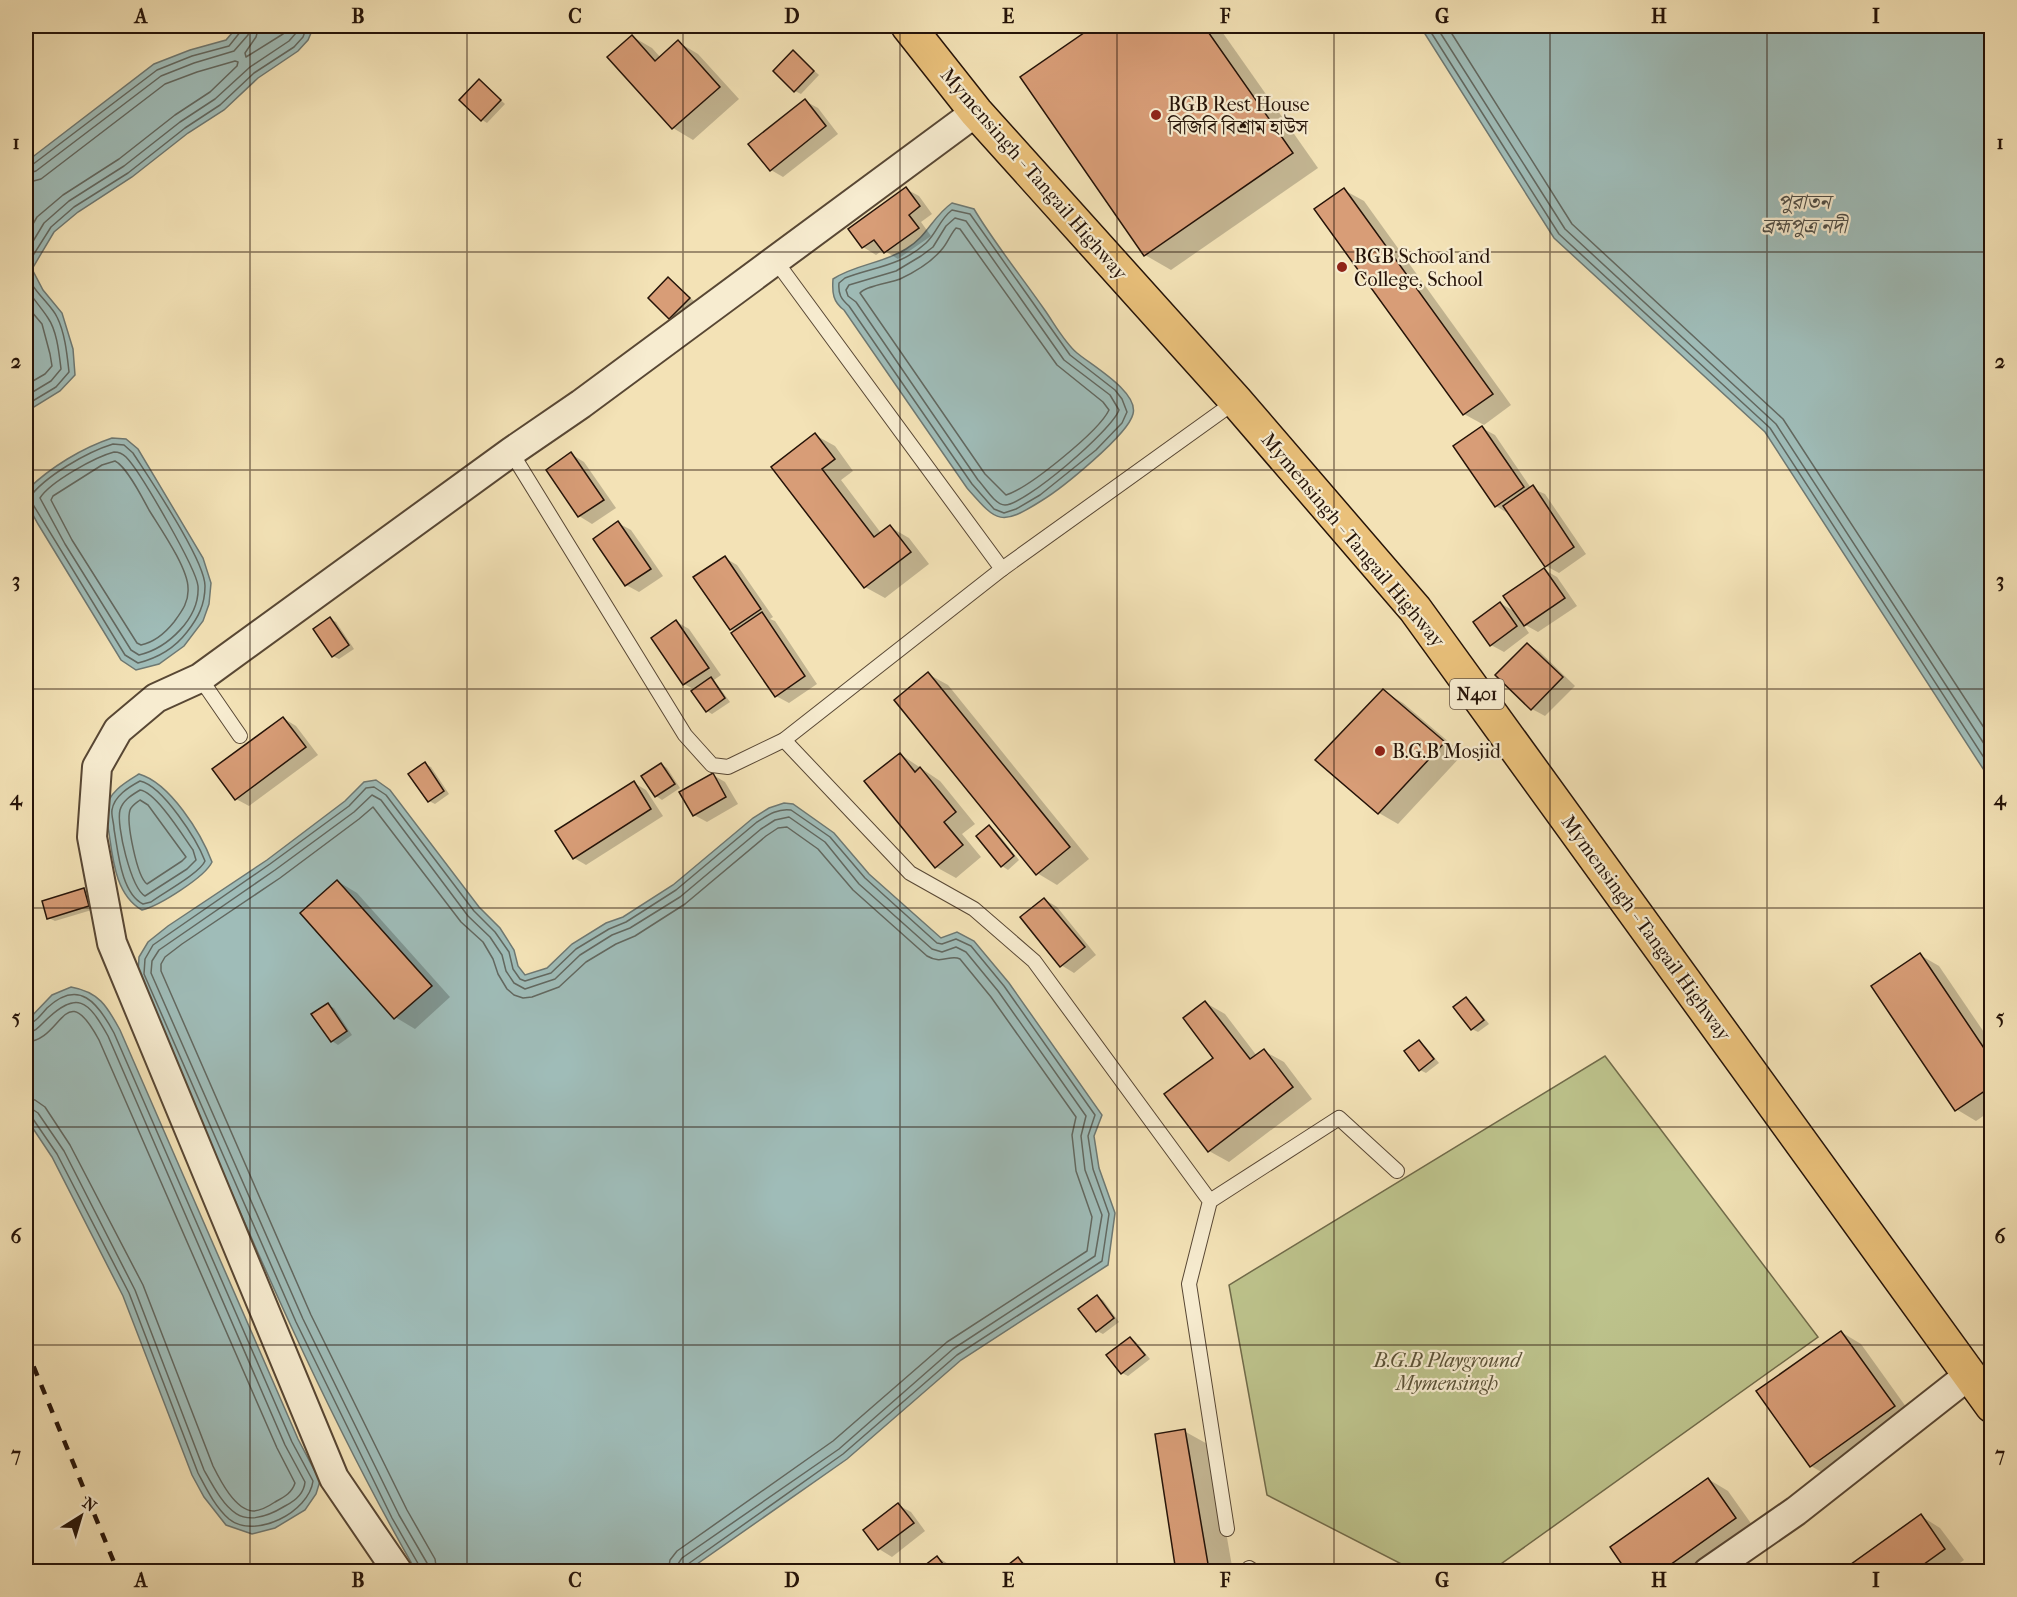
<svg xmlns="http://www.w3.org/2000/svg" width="2017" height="1597" font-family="'IM FELL French Canon','Noto Serif Bengali',serif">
<rect width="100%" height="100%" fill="#f3e2b6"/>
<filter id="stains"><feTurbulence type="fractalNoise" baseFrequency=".00333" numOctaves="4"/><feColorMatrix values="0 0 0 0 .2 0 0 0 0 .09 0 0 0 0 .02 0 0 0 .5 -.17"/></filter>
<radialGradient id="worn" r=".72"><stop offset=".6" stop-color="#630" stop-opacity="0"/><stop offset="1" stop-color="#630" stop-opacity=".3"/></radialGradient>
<polygon fill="#bdc38c" stroke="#716b4a" stroke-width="1.5" points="1605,1056 1818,1337 1491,1571 1415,1571 1267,1495 1229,1285"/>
<g fill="#9fbcb8" stroke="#6e7872" stroke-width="1.5">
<polygon points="238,26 314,26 308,40 298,51 258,78 224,110 188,133 132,177 78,212 54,232 32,269 43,290 62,313 73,349 75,375 60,391 26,412 26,162 154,64 190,50 226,40"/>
<polygon points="1420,26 1991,26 1991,781 1765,432 1554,238"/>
<path d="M952 203 974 209C995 244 1021 276 1044 309 1054 323 1064 342 1077 353 1091 365 1139 392 1133 414 1128 435 1061 489 1041 501 1000 527 997 522 967 488L844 310C833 302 832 293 833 279 856 264 882 264 906 249 928 236 932 217 952 203Z"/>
<path d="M112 438 126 439 138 449 203 558 211 583 209 604 203 621 184 646 159 664 136 670 121 660 38 524 27 504 28 489C51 467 82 448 112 438Z"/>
<path d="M139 774C170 783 201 833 212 862 205 877 159 906 142 910 116 895 113 861 109 833 108 826 105 817 106 810 108 792 126 782 139 774Z"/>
<path d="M376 780 390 790 479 907 500 928 514 950 518 966 525 975 547 968 572 944 606 923 623 917 673 885 753 818 769 808 784 803 793 804 834 833 869 874 941 938 957 932 974 941 1009 983 1102 1115 1094 1136 1099 1168 1115 1213 1108 1265 961 1360 847 1459 687 1571H416C307 1381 225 1176 138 975L139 957 148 942 168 926 267 860 345 801 364 782Z"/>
<path d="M71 987C99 992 107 1006 120 1030L298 1439 320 1481 316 1494 305 1510 275 1528 252 1534 226 1525 204 1497 192 1475 123 1296 52 1157 26 1118V1022L52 995Z"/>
</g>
<g fill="#0003">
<polygon points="1096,26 1218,26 1318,168 1171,270 1145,255 1022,77"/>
<polygon points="633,37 652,48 661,58 678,42 698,54 739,99 693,140 673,128 610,58"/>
<polygon points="793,52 819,75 801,94 795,91"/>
<polygon points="480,81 505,104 487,123 481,119"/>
<polygon points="805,101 818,108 838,134 783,177 771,170"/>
<polygon points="906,189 919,196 932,214 921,222 931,236 898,259 883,250 876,255 863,247 850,229"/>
<polygon points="1344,190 1364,201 1511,405 1484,425 1464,414"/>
<polygon points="669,279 695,302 676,321 670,318"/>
<polygon points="1482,428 1495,435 1531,488 1545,494 1586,554 1559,573 1546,566 1509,514 1496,506 1455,446"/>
<polygon points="815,435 835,446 853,471 841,480 881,533 890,527 909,538 929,564 885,598 865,587 773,467"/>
<polygon points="571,454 584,462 616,508 592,524 579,516 548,470"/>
<polygon points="618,523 631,530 663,576 639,592 626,585"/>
<polygon points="725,558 737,565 773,617 770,619 775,621 817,684 789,703 776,696 735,632 731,629"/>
<polygon points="1545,570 1557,577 1577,606 1538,632 1522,623 1529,633 1504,652 1491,645 1500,603 1517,613"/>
<polygon points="330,619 336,622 354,649 339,659 333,656"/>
<polygon points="677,622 689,629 721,675 714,680 730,702 712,714 707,711 695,690 684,684"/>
<polygon points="1527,644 1540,652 1575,686 1545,716 1532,709"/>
<polygon points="928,674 948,685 1089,859 1057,885 1037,873"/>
<polygon points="1383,691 1403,703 1463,754 1398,824 1379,813"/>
<polygon points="283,718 296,726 318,755 249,806 236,799"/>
<polygon points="900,754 940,781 975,824 962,834 981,857 956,878 936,867"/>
<polygon points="425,764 431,767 449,794 435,804 429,801"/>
<polygon points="661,764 667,768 680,788 662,800 656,796 643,776"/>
<polygon points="713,775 725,782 738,804 707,822 694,815"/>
<polygon points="634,783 646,790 663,816 586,865 574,858"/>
<polygon points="989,827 995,830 1019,860 1008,870 1002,866"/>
<polygon points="337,881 357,893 450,997 415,1029 395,1017"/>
<polygon points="84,889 90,893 95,909 55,921 49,918"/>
<polygon points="1044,899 1057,907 1096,955 1074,973 1061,965"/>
<polygon points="1920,955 1939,966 1992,1044 1992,1110 1976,1121 1956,1109"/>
<polygon points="1466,999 1472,1003 1489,1024 1478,1032 1472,1029"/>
<polygon points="1206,1003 1225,1014 1257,1056 1264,1051 1284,1062 1312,1099 1229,1162 1209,1151 1215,1058"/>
<polygon points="328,1005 334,1008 352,1035 338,1045 332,1041"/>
<polygon points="1419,1042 1425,1046 1439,1063 1426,1073 1420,1070"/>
<polygon points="1097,1297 1103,1300 1119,1322 1103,1334 1097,1331"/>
<polygon points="1841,1332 1861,1344 1914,1418 1830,1477 1811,1466"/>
<polygon points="1130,1338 1136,1342 1150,1359 1128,1376 1122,1373"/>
<polygon points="1184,1431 1211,1446 1233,1572 1177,1572"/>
<polygon points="1708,1479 1728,1491 1755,1529 1695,1572 1629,1572"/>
<polygon points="898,1505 911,1512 925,1531 892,1557 879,1549"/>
<polygon points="1921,1516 1940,1528 1964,1560 1948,1572 1843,1572"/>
<polygon points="937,1557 950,1565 955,1572 919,1572"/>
<polygon points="1018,1559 1038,1570 1038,1572 1001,1572"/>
<polygon points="352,1566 361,1572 345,1572"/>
</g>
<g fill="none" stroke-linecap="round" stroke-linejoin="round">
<g stroke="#626860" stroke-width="1.5">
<polyline points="259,26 256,37 245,53 246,57 283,34 290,26"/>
<polyline points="1427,26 1559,234 1770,428 1992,770"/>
<polyline points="1436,26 1565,229 1776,424 1992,756"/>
<polyline points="1447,26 1572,224 1783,419 1992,740"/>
<polyline points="26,167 32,165 157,70 192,56 229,46 241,31 242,26"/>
<polyline points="26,174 36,171 161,76 194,63 234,51 248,35 250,26"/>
<polyline points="26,183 41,179 165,84 197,72 235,61 238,62 237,66 210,92 175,115 119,159 63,195 37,217 26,236"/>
<path d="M952 210 970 214 1070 355 1115 390 1122 399 1127 412 1122 423 1096 450 1040 495 1016 509 1004 513 994 509 972 484 849 306C841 299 838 294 839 283L845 278C874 267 901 266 926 243 937 233 939 220 952 210Z"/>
<path d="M955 218 966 221 1064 360 1110 395 1119 410C1112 430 1025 505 1005 505 995 505 984 486 978 480L856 302 848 296 846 290 849 285 896 271 921 256 933 247 946 226Z"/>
<path d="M956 228 960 229 1057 365 1103 402 1109 410C1099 431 1029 488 1006 495L985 474 860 293C865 286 890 283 900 279 915 272 932 262 943 248 948 242 950 235 956 228Z"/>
<polyline points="26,253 44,223 69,201 124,166 180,122 215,99 250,67 289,41 296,33 299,26"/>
<path d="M26 287C32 298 41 307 48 318 57 331 59 353 61 369L51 381 26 396"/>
<polyline points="26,305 42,324 50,354 52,366 45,374 26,385"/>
<path d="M26 405 56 387 69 372C67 354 65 333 57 317 50 302 23 284 27 265L51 227 74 207 128 173 185 128 220 105 254 73 294 47 303 37 307 26"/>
<path d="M113 444 124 445 133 453C149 478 205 560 205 586 205 605 198 618 187 632 174 649 158 658 138 663L125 655 29 498C45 476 87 452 113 444Z"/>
<path d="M114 452C119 452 122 453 126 457 140 471 196 568 198 586 200 618 168 648 139 655L131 650 65 544 40 498C50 482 95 457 114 452Z"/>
<path d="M115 461C127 467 142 497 149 510 160 528 188 568 188 588 189 602 182 611 174 622 166 632 155 642 141 645L137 643 72 540 51 500 53 496 102 465Z"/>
<path d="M140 781C163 786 197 840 205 861 200 873 163 893 151 902L143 904C121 893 118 851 114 829 114 823 111 815 112 810 114 796 129 787 140 781Z"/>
<path d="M140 790C156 792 183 836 193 850L196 860 187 869 145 896C131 888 116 825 120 810 123 800 132 795 140 790Z"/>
<path d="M140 800 148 805 186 857 182 861 147 884C137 877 126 822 130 810 132 805 136 803 140 800Z"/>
<path d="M26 1025C34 1024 41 1015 47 1008 79 978 98 1003 114 1033L292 1442 313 1481C309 1512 255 1540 229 1519 215 1507 206 1488 198 1473L129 1293 57 1154 33 1119 26 1116"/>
<path d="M26 1033C35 1032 39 1027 45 1021 77 990 88 1000 108 1036L285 1445 305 1482C304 1494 295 1501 285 1506 239 1534 226 1509 204 1470L135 1290 64 1151 38 1113 32 1109 26 1108"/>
<path d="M26 1042C63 1041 64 975 99 1040L277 1448 295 1483C292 1493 284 1497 275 1502 269 1506 261 1511 253 1511 235 1510 220 1480 213 1466L143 1285 70 1145 45 1107 35 1100 26 1099"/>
<path d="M421 1572 420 1567 392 1518 296 1322 144 974 145 959 153 945 270 864 349 806 366 788 374 787 386 795 474 911 495 932 509 952 513 969 520 979 525 981 551 973 576 949 609 929 626 922 676 890 757 822C768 815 778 808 791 810L830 837 865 878 937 943 942 944 956 939 971 946 1004 986 1095 1115 1088 1136 1093 1169 1109 1214 1102 1261 957 1355 843 1454 688 1564 685 1572"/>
<polyline points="428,1572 427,1563 399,1515 303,1319 151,973 152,961 159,950 275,870 354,812 372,795 381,800 468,916 490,937 502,955 506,971 514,983 525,989 555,979 580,955 612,935 630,928 680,897 761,829 775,820 789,817 825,842 859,884 932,949 942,952 956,947 966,952 998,991 1086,1116 1081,1136 1085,1170 1102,1215 1095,1256 953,1349 839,1449 682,1558 678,1564 677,1572"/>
<path d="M437 1572 435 1559 407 1510 311 1315 161 971V964L165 957 182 944 280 878 359 819 373 807 461 922 483 942 493 959 498 974 507 989 514 995 523 998 532 997 559 987 586 962 616 944 635 936 685 904 766 836 778 828 787 827 818 849 853 890 927 956C942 965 950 954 960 959L991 997 1076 1117 1072 1135 1076 1171 1092 1217 1087 1251 947 1342 833 1441 677 1551 670 1560 668 1572"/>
</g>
</g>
<g fill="#d89d77" stroke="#251308" stroke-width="1.5">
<polygon points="1094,26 1204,26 1293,153 1144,256 1020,77"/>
<polygon points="632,35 655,61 678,40 720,87 672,129 607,57"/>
<polygon points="793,50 814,71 794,92 773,71"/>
<polygon points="479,79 501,100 481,121 459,100"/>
<polygon points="805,99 826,126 770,171 748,144"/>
<polygon points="906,187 920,206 909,215 919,228 884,253 874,240 862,248 848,229"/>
<polygon points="1344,188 1493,394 1463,415 1314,209"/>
<polygon points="668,277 690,298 669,319 648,298"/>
<polygon points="1482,426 1524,487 1495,507 1453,446"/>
<polygon points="815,433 835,459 822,469 874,537 890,525 911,552 864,588 771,467"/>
<polygon points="571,452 604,500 578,517 546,470"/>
<polygon points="1533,485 1574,547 1545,567 1503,506"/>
<polygon points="618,521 651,569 625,586 593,539"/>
<polygon points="725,556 761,609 730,630 693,577"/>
<polygon points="1544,568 1565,598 1524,626 1503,596"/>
<polygon points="1500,602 1517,626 1490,646 1473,622"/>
<polygon points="762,612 805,676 775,697 731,633"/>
<polygon points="330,617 349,645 332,657 313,629"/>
<polygon points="676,620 709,668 683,685 651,638"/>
<polygon points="1527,643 1563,677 1531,710 1495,675"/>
<polygon points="928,672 1070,847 1036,875 894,700"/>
<polygon points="711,677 725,698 706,712 691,691"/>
<polygon points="1383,689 1445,742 1378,814 1315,760"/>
<polygon points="283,717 306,747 235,800 212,769"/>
<polygon points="900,753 915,772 920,767 956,812 944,822 963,845 935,868 864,781"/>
<polygon points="425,762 444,791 428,802 408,774"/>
<polygon points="661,763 675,784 655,797 641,776"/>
<polygon points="713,773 726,797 693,816 679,792"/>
<polygon points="634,781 651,809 573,859 555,831"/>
<polygon points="989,825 1014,856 1001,867 976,836"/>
<polygon points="337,880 432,986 394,1019 300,913"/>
<polygon points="84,888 89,906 47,919 42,901"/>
<polygon points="1044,898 1085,947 1060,967 1020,917"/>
<polygon points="1920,953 1992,1060 1992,1086 1955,1111 1871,986"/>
<polygon points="1466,997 1484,1020 1471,1030 1453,1007"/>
<polygon points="1205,1001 1250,1059 1264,1049 1293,1087 1208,1152 1164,1094 1213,1058 1183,1018"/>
<polygon points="328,1003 347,1031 331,1042 311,1014"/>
<polygon points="1419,1040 1434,1059 1419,1071 1404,1051"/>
<polygon points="1097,1295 1114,1318 1096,1332 1078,1309"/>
<polygon points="1841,1331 1895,1406 1810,1467 1756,1391"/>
<polygon points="1130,1337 1145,1355 1121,1374 1106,1355"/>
<polygon points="1185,1429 1208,1564 1216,1572 1176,1572 1155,1434"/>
<polygon points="1708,1478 1736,1518 1660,1572 1627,1572 1610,1547"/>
<polygon points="898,1503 914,1523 878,1550 863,1530"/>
<polygon points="1921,1514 1945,1549 1913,1572 1840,1572"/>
<polygon points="937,1556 949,1572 916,1572"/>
<polygon points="1018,1557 1029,1572 999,1572"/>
</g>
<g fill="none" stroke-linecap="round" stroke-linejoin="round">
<g stroke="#584734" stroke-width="16">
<g id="service">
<polyline points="511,452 685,735 712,765 728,767 784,740 1002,569 775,260"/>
<polyline points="1002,569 1236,401"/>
<polyline points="200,678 240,736"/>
<polyline points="784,740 910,873 974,909 1034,961 1210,1201 1189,1284 1227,1529"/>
<polyline points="1210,1201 1339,1118 1397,1171"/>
<polyline points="1249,1568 1255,1572"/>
</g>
</g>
<g stroke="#584734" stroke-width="32">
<g id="minor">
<polyline points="398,1572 334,1478 112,943 92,837 97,767 118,730 156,698 200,678 511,452 581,404 976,112"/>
<polyline points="1708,1572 1796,1511 1969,1375"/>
</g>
</g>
<g stroke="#251308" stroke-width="36">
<polyline id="trunk" points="908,26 976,112 1236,401 1415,609 1992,1406"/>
</g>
<use href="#service" stroke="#f7ecd0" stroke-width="14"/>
<use href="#minor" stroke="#f7ecd0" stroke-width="28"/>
<use href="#trunk" stroke="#eac17b" stroke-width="33"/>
<polyline stroke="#251308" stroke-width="4.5" stroke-dasharray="10 10" stroke-linecap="butt" points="26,1348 118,1572"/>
</g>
<path fill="none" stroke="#251308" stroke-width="1.5" stroke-opacity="0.55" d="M250 26V1572M467 26V1572M683 26V1572M900 26V1572M1117 26V1572M1334 26V1572M1550 26V1572M1767 26V1572M26 252H1992M26 470H1992M26 689H1992M26 908H1992M26 1127H1992M26 1345H1992"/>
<g fill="#8f2418" stroke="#f7ecd0" stroke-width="2">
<circle cx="1156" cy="115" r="6"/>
<circle cx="1342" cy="267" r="6"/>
<circle cx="1380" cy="751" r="6"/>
</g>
<g text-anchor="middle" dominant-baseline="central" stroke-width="4.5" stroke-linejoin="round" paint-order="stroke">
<rect fill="#f7ecd0" stroke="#645444" stroke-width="1.5" x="1450" y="679" width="54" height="30" rx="4.5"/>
<g font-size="18" font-weight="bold" fill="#251308">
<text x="1477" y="694">N401</text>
</g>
<g font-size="20" fill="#251308" stroke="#f7ecd0" text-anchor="start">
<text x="1168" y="104">BGB Rest House<tspan x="1168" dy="23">বিজিবি বিশ্রাম হাউস</tspan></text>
<text x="1354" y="256">BGB School and<tspan x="1354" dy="23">College, School</tspan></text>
<text x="1392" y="751">B.G.B Mosjid</text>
</g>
<g font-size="20" fill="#251308" stroke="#f7ecd0">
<text transform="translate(1034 174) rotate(49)">Mymensingh - Tangail Highway</text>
<text transform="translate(1353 540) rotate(50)">Mymensingh - Tangail Highway</text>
<text transform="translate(1646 928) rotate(54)">Mymensingh - Tangail Highway</text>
</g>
<g font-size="20" font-style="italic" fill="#5a5136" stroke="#f7ecd0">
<text x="1447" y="1360">B.G.B Playground<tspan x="1447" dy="23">Mymensingh</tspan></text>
</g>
<g font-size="21" font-style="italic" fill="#504e46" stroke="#f7ecd0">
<text x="1804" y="202">পুরাতন<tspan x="1804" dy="24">ব্রহ্মপুত্র নদী</tspan></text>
</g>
</g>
<rect width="2017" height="1597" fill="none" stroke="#f3e2b6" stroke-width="66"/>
<g transform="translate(81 1516) rotate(37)" stroke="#f7ecd0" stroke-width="4.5" paint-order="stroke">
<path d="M0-4.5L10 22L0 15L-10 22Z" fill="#251308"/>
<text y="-9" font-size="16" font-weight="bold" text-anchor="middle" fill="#251308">N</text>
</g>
<rect x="33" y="33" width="1951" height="1531" fill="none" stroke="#251308" stroke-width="2"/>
<g font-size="20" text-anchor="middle" font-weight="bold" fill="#251308">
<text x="141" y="23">A</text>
<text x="358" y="23">B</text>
<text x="575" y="23">C</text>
<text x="792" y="23">D</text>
<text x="1008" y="23">E</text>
<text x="1225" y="23">F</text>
<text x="1442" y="23">G</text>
<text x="1659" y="23">H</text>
<text x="1876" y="23">I</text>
<text x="16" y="149">1</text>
<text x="2000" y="149">1</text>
<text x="16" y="368">2</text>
<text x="2000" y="368">2</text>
<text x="16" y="587">3</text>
<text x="2000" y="587">3</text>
<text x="16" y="805">4</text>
<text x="2000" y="805">4</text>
<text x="16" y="1024">5</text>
<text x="2000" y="1024">5</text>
<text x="16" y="1243">6</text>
<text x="2000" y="1243">6</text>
<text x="16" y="1461">7</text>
<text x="2000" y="1461">7</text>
<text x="141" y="1587">A</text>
<text x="358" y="1587">B</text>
<text x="575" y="1587">C</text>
<text x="792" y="1587">D</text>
<text x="1008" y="1587">E</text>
<text x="1225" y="1587">F</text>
<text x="1442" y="1587">G</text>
<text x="1659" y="1587">H</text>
<text x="1876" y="1587">I</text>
</g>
<rect width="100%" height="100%" filter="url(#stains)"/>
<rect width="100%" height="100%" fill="url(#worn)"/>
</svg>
